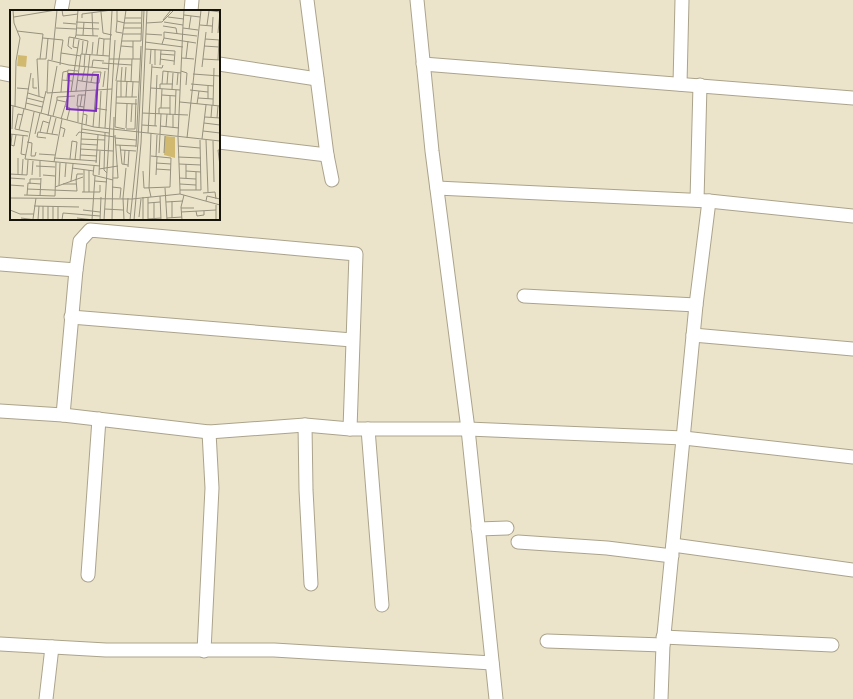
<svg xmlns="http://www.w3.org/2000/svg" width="853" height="699" font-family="'Titillium Web',sans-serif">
<rect width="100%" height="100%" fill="#ece4ca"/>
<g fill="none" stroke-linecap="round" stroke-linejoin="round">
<g stroke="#aba38b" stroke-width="15">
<g id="minor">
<polyline points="307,0 327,155 332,180"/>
<polyline points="417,0 432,151 468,429 496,699"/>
<polyline points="61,11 63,0"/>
<polyline points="191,11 192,0"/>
<polyline points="219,64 317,79"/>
<polyline points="423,64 853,98"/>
<polyline points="0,73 11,75"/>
<polyline points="680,84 682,0"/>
<polyline points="219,142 327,155"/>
<polyline points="437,188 709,201 853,216"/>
<polyline points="697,200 700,85"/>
<polyline points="0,264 76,270"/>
<polyline points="524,296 696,305"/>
<polyline points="71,317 352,340"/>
<polyline points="693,335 853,349"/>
<polyline points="0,411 63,415 209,432 305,425 350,429 468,429 684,438 853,457"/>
<polyline points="63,415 76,270 80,241 90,230 356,254 350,429"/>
<polyline points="305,425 306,490 311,584"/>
<polyline points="368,429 382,605"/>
<polyline points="478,529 507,528"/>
<polyline points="518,542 607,548 672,556"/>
<polyline points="673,545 853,570"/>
<polyline points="88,575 99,419"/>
<polyline points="663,637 832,645"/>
<polyline points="547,641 663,645"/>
<polyline points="0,644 106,650 274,650 492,663"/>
<polyline points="204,651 212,488 209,432"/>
<polyline points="46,699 52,647"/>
<polyline points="661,699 663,645 696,305 709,201"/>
</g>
</g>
<use href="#minor" stroke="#fff" stroke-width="13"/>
</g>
<g transform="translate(10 10)">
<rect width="210" height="210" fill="#ece4ca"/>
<path d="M8 45 17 46 16 57 7 56ZM155 126 165 127V148L154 145Z" fill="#d1ba70"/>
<path fill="none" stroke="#96917d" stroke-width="1" d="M3 0 4 13 10 28 6 51 5 97M52 0 53 6 68 4M68 0 66 25 88 26M107 0V11L115 13M196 0 210 2M91 2 93 23 102 25M82 3 83 26M174 5 190 7M4 7 46 0M158 7 174 9M72 8V4L102 0M115 8H131M153 10 161 0M107 11 106 22 112 23M66 12 89 13M154 12 173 15 174 0M53 13 66 14M115 13H131M136 13 152 12 164 0M190 15 202 16M197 15 199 1M153 16 166 18 167 24M46 18 66 19M67 18 89 19M113 18H131M173 18 188 20M179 19 181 6M7 21 33 24 30 49M202 23 203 7M208 23 210 2M113 24H131M136 24 152 25M66 25 65 28 78 31 76 44M73 25 74 12M33 28 53 30 51 43M64 28 63 37 68 38M154 28V22L187 26M195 29 210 30M112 31H131M123 31V49M131 31 132 0M135 32 173 37M152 34 154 28 186 33M111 36 123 37M194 36 209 37M62 39 58 36 59 27 65 28M135 39 165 41 164 55M72 44 73 31M82 44 83 32M150 44 164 45M87 45 89 28 94 29M93 45 94 29H101M172 48 184 49M176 48 178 31M36 49 38 28M99 49H130M150 49 164 51M193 49 210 50M42 50 47 0M208 50 209 30M92 53 122 55M140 54 141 39M50 55 51 43 71 46M145 55V39M150 55 151 40M74 57 75 44M82 57 83 50 94 51M142 57 152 58 153 55M192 57 196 22M99 59 59 55 38 50 37 81V83L102 79M58 61 53 62 52 70 62 71M171 61 177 63 176 75M183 64 210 66M23 68V78H27M57 70 58 60 68 61M67 70 71 71 85 73H89L91 62H83L81 72M72 71 75 57M106 71 116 0M107 71 105 117 115 119M107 71 129 72M111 71 112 57M115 71 116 57M121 72 122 49M152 74 153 61 171 63M157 74 158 62M181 74 204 76M167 75 168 63M93 77 95 61M7 78 19 79M141 78 170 80M150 79V74H163M162 79 163 63M180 80 198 82M66 81 71 44 99 46M51 82 52 70M61 82 69 30M18 83 34 88M152 85 166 86M29 86 27 49H36M106 87H127M111 87V71M116 87 117 71M122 87 123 72M17 88 33 92M188 88 203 89M198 89V76M47 90V87L65 86M170 92 210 96M16 93 32 97M106 93 127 94M187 94 189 81M0 95 84 117 210 131M203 95 204 58M55 96 60 98 57 110M70 97 72 85M74 97 67 96 68 85H76M84 98 97 100M151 98 152 79M15 99 21 63M24 102 15 149 90 156M31 103 36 81M132 103 178 105M73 104 77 105 76 115M149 104V98H160M13 105 8 104 5 119 19 122M160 105V86M165 105 166 80M38 106 47 56M43 106 47 90 56 92M195 107 210 108M201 107 202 95M207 108 208 96M51 109 58 86M68 112V96M121 112 122 94M194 113 210 115M72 114 80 44M132 115 147 116M145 116 147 65M150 116 169 118M50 117 55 119 53 127M83 117 86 80M156 117 157 104M89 118 91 81M95 118 102 1M116 118 117 94M163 118V105M2 119 3 96M72 119 99 123M116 119H125L126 89M9 120 14 99M193 121 210 123M30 122 33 111 39 113M37 123 41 106M95 123 94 160 97 163M138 123 142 54M0 124 18 126M2 124 1 135 4 136 6 125M25 124 30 103M42 124 46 108M150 124 151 104M13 126 11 144 16 145M66 126 69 122 105 127M168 126 173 15M168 127 170 180M36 128 27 127 28 122 48 125M105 128 126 130M177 128 191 0M71 129 95 130M192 129 196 95M190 130 191 180M196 130 198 182M203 131 204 172M17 132 22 133 21 146H25L26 142M71 134 87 135M106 135 126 136M110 135 112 154 118 155M168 136 190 138M126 137 131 36M70 139 103 141M111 140 126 141M210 140H208L210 156M149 143 150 125M154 143 155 126M29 144 45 145M70 145 87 146M146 147 147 125M168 147 191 148M44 148 87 151M60 149 62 131 67 132 65 150M70 150 72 114M44 152 52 109M86 153 88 125M146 153 161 154M114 154 115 140M169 154 191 155M176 154V168M26 156 45 157M84 156 83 165 103 170M118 157 119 141M62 158 84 161M89 159 108 156M146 159 161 160M133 161 134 178 160 177 161 148 141 146M176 161 191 162M186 162V180M0 164 17 165 18 150M8 164V148M12 165 13 149M22 165 23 151M33 165 45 166M89 165 90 141M146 165 147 147M30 167V151M55 167 56 153M0 168 15 169M103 168H108L105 125M169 168 186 169M66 170 67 164H73M61 171 63 154M85 171 97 172M20 174V169H31M53 174H66M170 174 186 175M0 175 14 176M49 175 50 153M45 177 73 167M102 177 111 178 110 188M155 178 157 210M17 179 67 181 66 169M72 182H90V175M74 182V160M79 182V160M193 183 205 182 206 189M170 184V180H191M14 185 45 186 46 152M17 185 18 173 31 174M30 186 31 168M150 186 151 210M133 187V210M138 187V210M141 187 139 178 141 123M0 188 122 189 170 184 210 195M113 188 116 158M113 188 114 210M118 188 117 202 120 204M162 191V208M196 191 197 186 210 189M156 192 173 191M138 193 150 192M144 193V208M206 195V210M24 196 69 197M33 196V210M48 197V210M171 198H184M95 199 113 200M0 200 10 204H24M73 200 90 202M186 201 187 206 194 205V201M171 202 206 200M129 207 131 189M11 208 26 210M67 208 84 210M157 208 172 207M23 209 26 188M138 209 151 208M28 210 29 196M38 210V196M43 210V196M52 210 53 203 90 206M82 210 85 166M90 210 91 187M94 210 105 30M102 210 104 107M120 210 128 133 134 0M124 210 131 133 137 0M172 210 171 197 174 185"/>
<path fill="#7b2cbf" fill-opacity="0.15" stroke="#7b2cbf" stroke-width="2" d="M59 64 88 65 86 101 57 99Z"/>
<rect width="210" height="210" fill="none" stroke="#16140a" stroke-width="2"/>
</g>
</svg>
